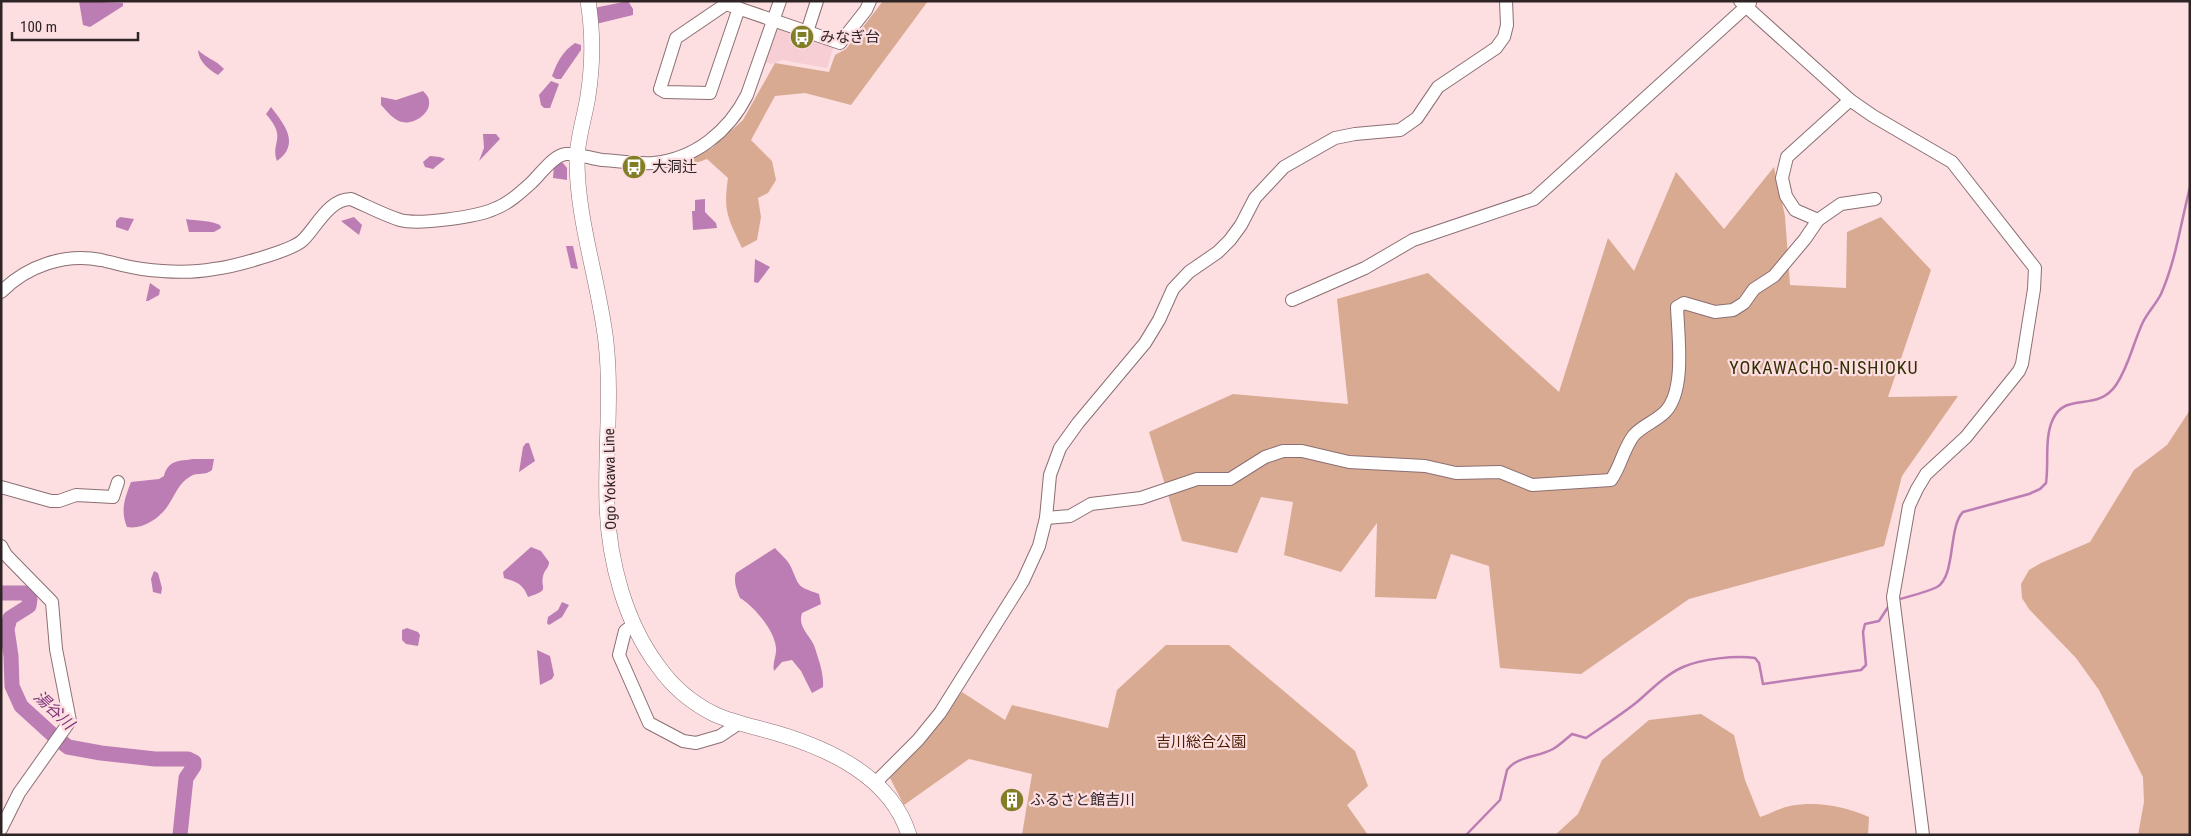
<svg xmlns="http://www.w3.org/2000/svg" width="2191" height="836" font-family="'Roboto Condensed','Noto Sans JP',sans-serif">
<rect width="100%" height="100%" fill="#fddee1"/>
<polygon fill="#f6ced3" points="781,27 834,45 827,68 782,60 772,64 765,62 776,29"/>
<g fill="#d8aa92">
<path d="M883 1H928L851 105 805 93 775 96 751 140 772 161 776 180 768 193 758 198 761 217 757 240 742 248C728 218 723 212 728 178L707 159 682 168 681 163 712 148 743 120 775 63 829 72 835 55 846 49Z"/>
<polygon points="1774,167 1785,216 1790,285 1846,288 1847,232 1881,217 1931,270 1888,397 1958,396 1902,476 1884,546 1689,599 1581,674 1500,668 1489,566 1451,554 1436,599 1375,597 1377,523 1341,572 1284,555 1293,502 1261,497 1237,553 1182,541 1149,432 1233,394 1348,404 1337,299 1428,273 1559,392 1608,238 1634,271 1676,172 1724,229"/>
<polygon points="2190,410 2190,835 2138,835 2144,802 2143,777 2099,690 2076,658 2029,609 2022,598 2021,584 2029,570 2041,563 2090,542 2134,470 2167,445"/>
<polygon points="1166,645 1229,645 1355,751 1368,786 1347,805 1368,835 1022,835 1032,774 969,759 904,805 890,778 962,692 1005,720 1012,705 1108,728 1117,690"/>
<path d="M1701 714 1734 735 1745 780 1760 817C1770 814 1780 808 1790 806 1818 801 1843 806 1869 817L1868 835H1555L1578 814 1602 760 1649 720Z"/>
</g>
<g fill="#bb7db3">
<polygon points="79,1 123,3 123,6 90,27 83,25"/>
<polygon points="628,1 633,9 633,15 596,24 594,8"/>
<path d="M575 43 581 45V50L561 79H556L552 76C557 62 563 51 575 43Z"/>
<path d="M198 50C207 59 215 59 224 69L218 75C208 69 199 62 198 50Z"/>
<polygon points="551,81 559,84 550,108 544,108 541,105 539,95"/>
<path d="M423 91C426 94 429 97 429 101 431 114 413 125 402 122 393 120 387 111 381 105V97L396 100Z"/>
<path d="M271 107C284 124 301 144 277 161 270 142 288 139 266 114Z"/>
<polygon points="483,134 496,134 500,139 479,161 484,148"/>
<polygon points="430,156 440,157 445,159 433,169 425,167 423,162"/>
<polygon points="559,163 563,163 567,168 567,180 553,178 554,166"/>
<polygon points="705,199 705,212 716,223 717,228 693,230 692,211 695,211 695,200"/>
<polygon points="120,217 134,219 128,231 116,227 116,221"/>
<polygon points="354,217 362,225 359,235 341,221"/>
<path d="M186 219C197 221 210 220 220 225L221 228 214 232H189Z"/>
<polygon points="566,246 573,246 578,269 571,268"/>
<polygon points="755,259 770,267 758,283 754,282"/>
<polygon points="150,283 160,290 159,295 148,301 146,301"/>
<polygon points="526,443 529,443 535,461 519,472 523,447"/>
<path d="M194 459H214L212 470C205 476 198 472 191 476 178 483 175 496 167 507 159 519 141 530 127 527 120 510 125 498 131 482L159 479 164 476C168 460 179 461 194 459Z"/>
<path d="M531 547 541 551 549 562C549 567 546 569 544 573 538 589 553 589 528 597 523 584 517 582 504 578L503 572Z"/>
<path d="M775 548C780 554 788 560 791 567 800 588 797 586 819 594L821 604 802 613C797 628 811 635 815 648 819 661 824 674 823 687L812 693 801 671 792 660 782 662 774 671C772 662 777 655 776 648 775 631 754 606 740 598 737 591 733 581 736 573Z"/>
<polygon points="154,571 158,573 162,588 161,594 153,592 151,579"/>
<polygon points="562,602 569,605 562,617 549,625 547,623 548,617 558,610"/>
<polygon points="407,628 418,632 420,635 418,646 406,644 402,640 402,630"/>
<polygon points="537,650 550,656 554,675 552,679 540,685"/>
</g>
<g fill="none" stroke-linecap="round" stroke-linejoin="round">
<g stroke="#bb7db3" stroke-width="2.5">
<path d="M1897 600C1909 596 1925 593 1937 587 1956 576 1948 527 1963 512L2029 494 2040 489 2046 483C2049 463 2044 438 2053 419 2066 391 2097 413 2116 385 2129 366 2133 343 2143 322 2148 312 2156 304 2161 294 2176 260 2181 222 2190 187"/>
<path d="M1466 835 1500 800 1507 770C1517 756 1539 757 1553 749 1560 745 1566 739 1572 734L1586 738C1603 726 1621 715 1637 702 1651 690 1665 675 1683 667 1701 659 1736 655 1755 658L1759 663 1763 684 1861 670 1866 665 1863 632 1865 624 1879 621 1890 604"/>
</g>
<polyline stroke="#bb7db3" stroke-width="15" points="1,593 25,593 30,599 29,606 10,618 7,629 11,656 12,686 21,706 54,736 68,747 101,753 155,759 188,759 194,762 194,766 186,778 180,835"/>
<g stroke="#8b6f73" stroke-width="14">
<g id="minor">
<polyline points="1740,1 1850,100 1873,116 1952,162 2035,268 2034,289 2022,364 2019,371 1966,437 1926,474 1917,489 1909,506 1893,597 1923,835"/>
<path d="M739 8 710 93 665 92 660 89 676 38 726 4C764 17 802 30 840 43L866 10 870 1"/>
<polyline points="807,32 817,1"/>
<polyline points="1818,220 1841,204 1875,199"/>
<path d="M1 292C27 266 64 253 101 260 115 263 128 267 142 269 165 272 192 273 214 269 232 267 292 251 303 240 317 226 329 199 351 199 367 206 384 215 400 220 418 225 477 217 494 209 508 204 520 193 531 183 540 175 553 155 566 154 577 153 592 159 603 160 620 161 636 164 653 163 695 159 729 131 747 95L780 1"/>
<polyline points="1292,300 1365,268 1413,240 1534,199 1750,3"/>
<polyline points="1,487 51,501 59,501 76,495 113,497 118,482"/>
<path d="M1046 518 1070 516 1091 504 1141 498 1197 479H1230L1265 457 1283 451H1302L1349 462 1425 466 1456 473 1500 472 1532 485 1611 480C1621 466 1623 449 1634 435 1642 426 1656 421 1665 412 1686 391 1678 335 1677 307L1684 303 1715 312 1733 310 1744 303 1754 289 1774 276 1805 239 1818 220 1795 210 1786 196 1782 178 1787 157 1850 100"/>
<polyline points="1,546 6,555 52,602 56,649 70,721 19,793 1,829"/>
<polyline points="634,624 625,631 619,655 649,723 683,741 696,743 720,736 735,726 736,722"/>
<polyline points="875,783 918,740 940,713 1023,581 1039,546 1046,518 1050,475 1060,448 1078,423 1145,343 1159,320 1173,289 1189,272 1218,252 1230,240 1241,225 1255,198 1284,167 1335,138 1355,134 1400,130 1417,118 1438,87 1496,48 1504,37 1507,25 1506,1"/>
</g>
</g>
<g stroke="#8b6f73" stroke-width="16">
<path id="major" d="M588 1C593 32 593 64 588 96 585 116 577 139 577 160 577 221 599 281 606 342 612 397 605 451 607 506 609 561 625 622 658 666 672 686 692 703 714 714 734 723 755 727 776 733 830 749 891 777 909 835"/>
</g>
<use href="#minor" stroke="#fff" stroke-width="12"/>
<use href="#major" stroke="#fff" stroke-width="15"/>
</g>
<defs>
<g id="bus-disc" transform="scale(1.25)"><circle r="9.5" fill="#817e26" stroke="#fddee1"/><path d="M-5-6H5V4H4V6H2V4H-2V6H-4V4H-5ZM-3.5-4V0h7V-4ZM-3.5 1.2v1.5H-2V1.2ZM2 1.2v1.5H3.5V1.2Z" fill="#fff"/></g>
<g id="building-disc" transform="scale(1.25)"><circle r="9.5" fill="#817e26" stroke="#fddee1"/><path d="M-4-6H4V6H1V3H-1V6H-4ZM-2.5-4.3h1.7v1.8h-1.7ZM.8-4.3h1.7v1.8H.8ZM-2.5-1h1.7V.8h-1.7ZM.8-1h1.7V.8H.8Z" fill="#fff"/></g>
</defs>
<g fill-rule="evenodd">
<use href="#bus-disc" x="802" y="37"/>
<use href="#bus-disc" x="634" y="167"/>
<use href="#building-disc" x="1012" y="800"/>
</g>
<g text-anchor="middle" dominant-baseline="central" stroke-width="4.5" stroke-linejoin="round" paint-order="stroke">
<g font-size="15" fill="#2f2425" stroke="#fddee1" text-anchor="start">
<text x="820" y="37">みなぎ台</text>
<text x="652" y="167">大洞辻</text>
<text x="1030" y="800">ふるさと館吉川</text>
</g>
<g font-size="15" fill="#2f2425" stroke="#fddee1">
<text transform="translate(610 479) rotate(-91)">Ogo Yokawa Line</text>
</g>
<g font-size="15" fill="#4b1d00" stroke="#fddee1">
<text x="1201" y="742">吉川総合公園</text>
</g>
<g font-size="16" font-style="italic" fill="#813679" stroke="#fddee1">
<text transform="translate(54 710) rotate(43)">湯谷川</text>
</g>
<g font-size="18" letter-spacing="1" fill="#323005" stroke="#fddee1">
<text x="1824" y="367">YOKAWACHO-NISHIOKU</text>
</g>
</g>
<rect width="2191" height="836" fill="none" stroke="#2f2425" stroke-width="5"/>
<path d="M12 32v8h126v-8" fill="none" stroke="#2f2425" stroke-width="2.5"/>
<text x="20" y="32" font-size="15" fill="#2f2425" stroke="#fddee1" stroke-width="4" paint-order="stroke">100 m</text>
</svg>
